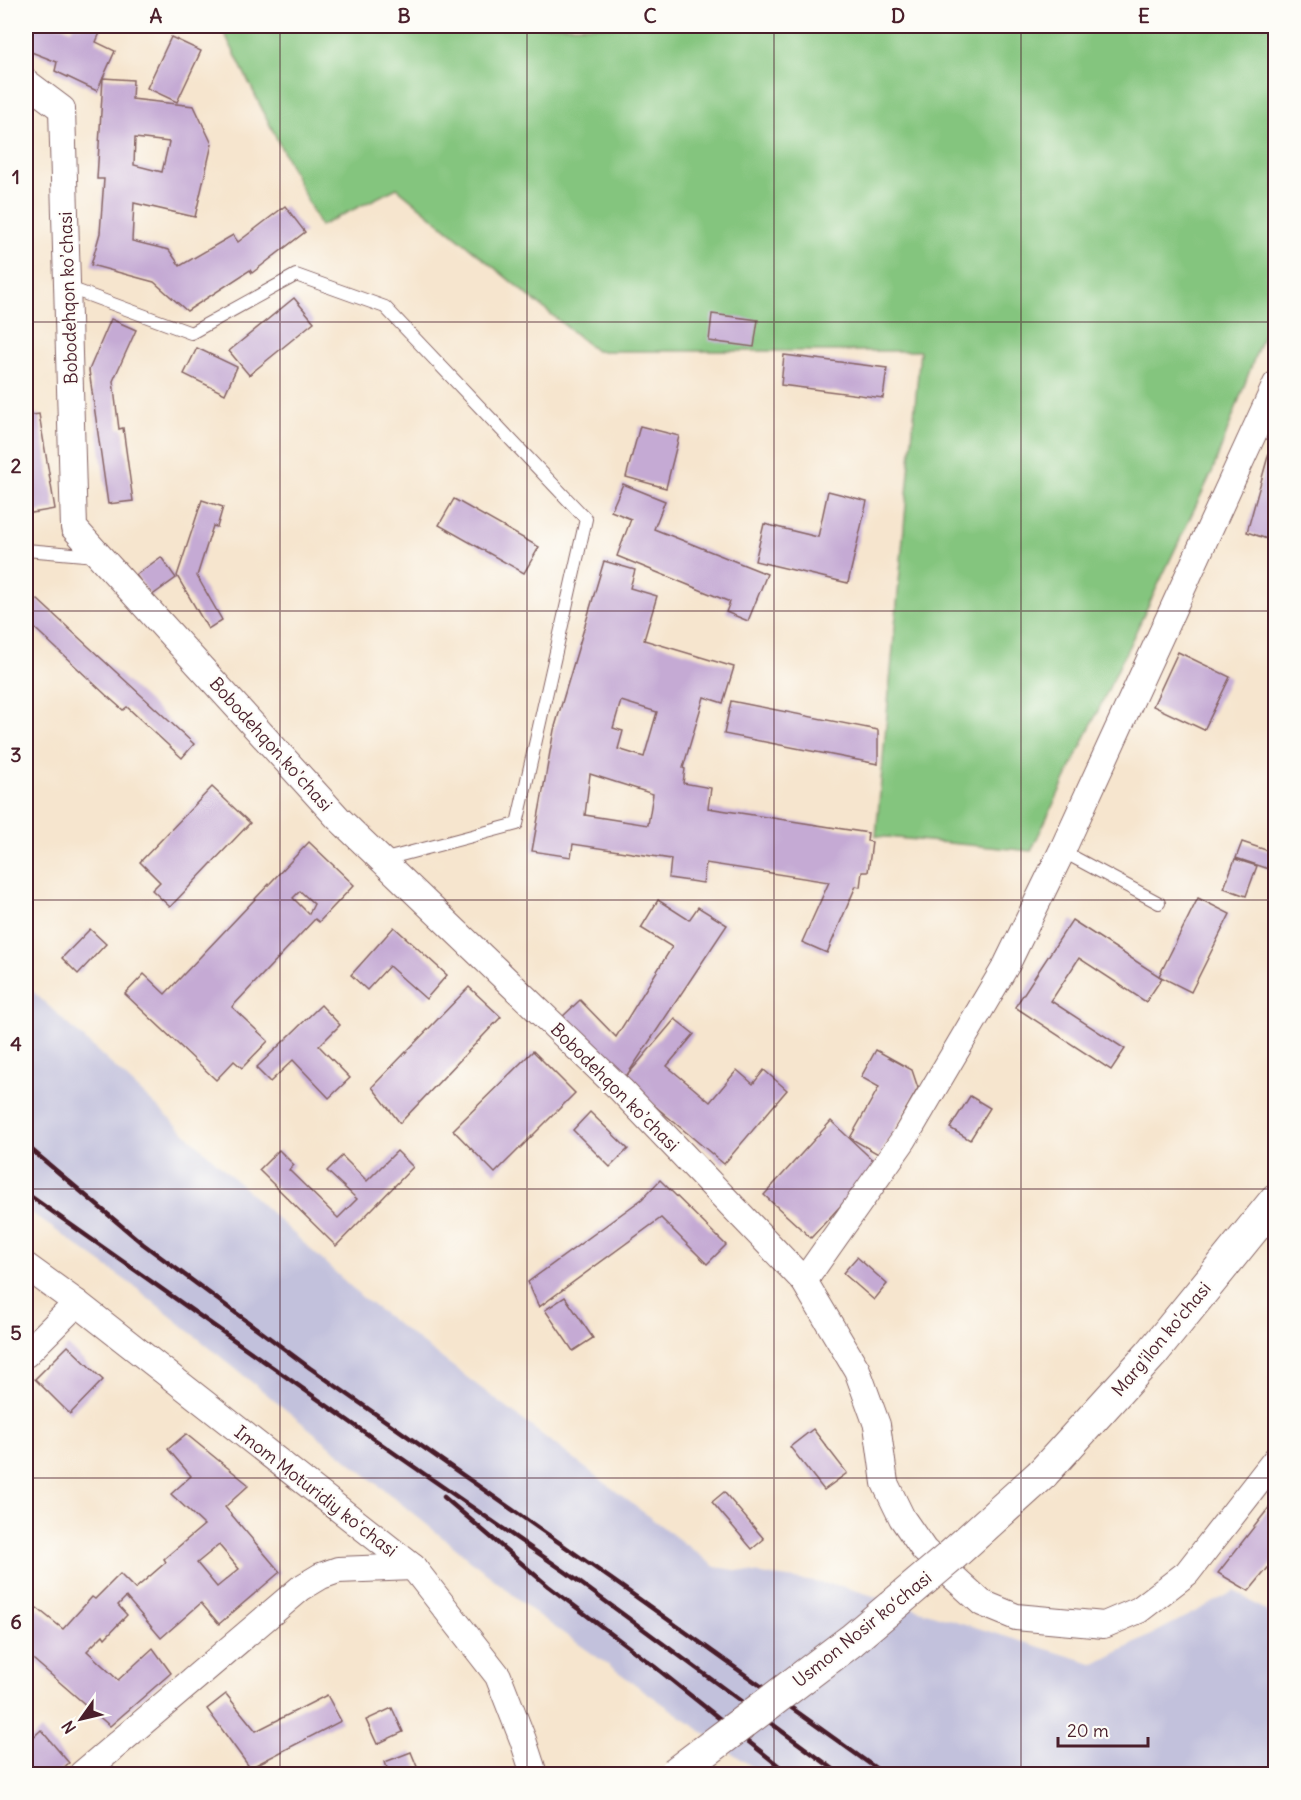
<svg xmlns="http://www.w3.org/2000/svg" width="1301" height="1800" font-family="Delius,sans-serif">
<rect width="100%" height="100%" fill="#fdfcf7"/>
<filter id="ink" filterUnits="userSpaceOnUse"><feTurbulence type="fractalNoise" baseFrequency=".0167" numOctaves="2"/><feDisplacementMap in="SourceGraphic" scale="12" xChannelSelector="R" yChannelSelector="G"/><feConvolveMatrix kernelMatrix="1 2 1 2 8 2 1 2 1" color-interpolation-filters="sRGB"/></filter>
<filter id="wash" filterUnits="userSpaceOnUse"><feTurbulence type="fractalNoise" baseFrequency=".008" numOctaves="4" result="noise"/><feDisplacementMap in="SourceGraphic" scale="24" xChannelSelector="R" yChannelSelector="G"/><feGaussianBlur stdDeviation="1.35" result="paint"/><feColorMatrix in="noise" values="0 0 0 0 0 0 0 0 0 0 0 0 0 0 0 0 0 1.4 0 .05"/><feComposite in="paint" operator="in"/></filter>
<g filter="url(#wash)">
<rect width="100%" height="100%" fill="#f6e5ce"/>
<polygon fill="#c2c1dc" points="26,985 363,1298 715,1567 841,1586 1095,1664 1235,1591 1275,1617 1275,1774 762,1774 539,1616 135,1287 26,1209"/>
<polygon fill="#84c57e" stroke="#677254" stroke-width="1.5" points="221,26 1275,26 1275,302 1213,470 1031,851 876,836 920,351 596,351 397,188 320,226"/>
<g id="blocks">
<g fill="#c5aad4" fill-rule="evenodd">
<polygon points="26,26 62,26 71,30 73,26 103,26 96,42 115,51 97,91 55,71 57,62 26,50"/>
<polygon points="171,37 201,51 177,102 147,88"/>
<path d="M103 78 133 80 132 99 194 106 212 144 195 217 134 203 132 241 169 250 180 266 233 235 238 242 285 206 305 232 252 273 250 270 187 311 154 282 91 265 100 233 104 179H97ZM135 138 169 142 162 172 134 165Z"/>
<polygon points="294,298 314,322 249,375 229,351"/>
<polygon points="712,314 758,320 754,347 709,341"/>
<polygon points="111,319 136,330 113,381 119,429 123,428 133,501 108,504 89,370"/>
<polygon points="197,348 237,367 225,394 184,374"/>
<polygon points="784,355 887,368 883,398 781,385"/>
<polygon points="39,414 55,509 26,514 26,416"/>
<polygon points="640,426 679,436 666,488 626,477"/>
<polygon points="1275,431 1275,521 1270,540 1247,532"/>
<polygon points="623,484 665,501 654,529 767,574 748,621 726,612 730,602 617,556 631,519 611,511"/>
<polygon points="828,491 867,501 848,583 755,561 764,524 818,537"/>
<polygon points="454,499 539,547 524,573 439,525"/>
<polygon points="202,500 223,507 217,527 213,526 197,576 222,620 208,629 177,576"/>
<polygon points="161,557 176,578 151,596 136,575"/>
<path d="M604 561 635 570 630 588 657 596 644 640 734 667 723 703 704 697 683 768 685 769 683 783 711 788 708 808 868 833 867 841 872 842 868 872H862L860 887 856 886 827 953 802 942 829 882 706 863 703 883 669 878 671 859 573 844 571 857 532 851 554 730ZM621 701 657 712 644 757 618 749 623 731 613 728ZM590 774 653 794 648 825 585 815Z"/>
<polygon points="37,599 194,744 182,758 127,707 123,710 106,695 26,620 26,612"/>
<polygon points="1178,652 1230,677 1204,730 1153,706"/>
<polygon points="731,701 878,730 878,764 724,734"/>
<polygon points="212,787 250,823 170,907 152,890 160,882 140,862"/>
<path d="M309 842 354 885 319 922 315 919 232 1007 268 1041 242 1068 234 1061 216 1080 125 994 144 974 165 994ZM300 891 314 904 309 914 293 898Z"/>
<polygon points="1242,842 1275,853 1275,871 1236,858"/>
<polygon points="1235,859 1257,866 1246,896 1224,888"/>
<polygon points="1198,898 1230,914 1191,992 1159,976"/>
<polygon points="658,900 689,920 698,907 727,925 625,1078 675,1019 694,1034 667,1066 710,1102 737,1070 753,1084 764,1070 787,1090 724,1164 624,1080 560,1019 580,1000 616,1037 672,947 641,928"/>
<polygon points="1072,920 1162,978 1146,1002 1079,958 1051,1001 1125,1049 1111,1070 1015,1007"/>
<polygon points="394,927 447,975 426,999 389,966 367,990 351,975"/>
<polygon points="90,929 106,944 78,974 62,958"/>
<polygon points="469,987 501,1017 400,1123 372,1087"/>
<polygon points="321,1005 340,1025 319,1046 350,1078 329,1098 293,1060 270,1082 256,1068"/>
<polygon points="876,1050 912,1070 918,1088 880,1155 850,1138 879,1087 861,1077"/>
<polygon points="533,1051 575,1093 495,1173 453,1130"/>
<polygon points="970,1096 990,1108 970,1140 950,1128"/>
<polygon points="590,1112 628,1149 610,1167 573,1130"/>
<polygon points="831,1121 878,1165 811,1238 764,1195"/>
<polygon points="279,1150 294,1165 289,1170 338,1218 357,1199 327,1171 342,1156 367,1181 397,1151 413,1167 336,1246 259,1170"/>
<polygon points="660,1180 726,1245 707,1264 661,1218 539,1307 528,1282 642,1199"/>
<polygon points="857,1257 887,1284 874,1300 843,1273"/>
<polygon points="565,1297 593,1338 573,1351 545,1310"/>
<polygon points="68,1346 103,1380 70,1414 35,1379"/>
<polygon points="813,1429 847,1473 824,1490 790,1447"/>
<path d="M186 1434 249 1485 225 1507 280 1572 219 1624 201 1603 161 1638 126 1597 118 1605 127 1615 105 1638 103 1635 87 1651 118 1680 153 1648 171 1673 110 1726 26 1653V1623L37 1608 63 1629 92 1597 95 1599 120 1574 135 1589 166 1562 164 1559 204 1525 171 1494 191 1476 168 1449ZM219 1545 239 1569 217 1587 197 1563Z"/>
<polygon points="724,1492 764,1539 752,1549 712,1502"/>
<polygon points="1275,1500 1275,1565 1272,1563 1249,1591 1218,1573"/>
<polygon points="226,1694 256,1731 327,1695 341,1721 250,1768 207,1709"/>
<polygon points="392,1708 403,1732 377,1744 366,1720"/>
<polygon points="41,1730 69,1763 56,1774 26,1774 26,1744"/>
<polygon points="411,1752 420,1774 389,1774 385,1762"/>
</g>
</g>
</g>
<g filter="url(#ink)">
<use href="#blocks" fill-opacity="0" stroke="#866464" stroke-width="1.5"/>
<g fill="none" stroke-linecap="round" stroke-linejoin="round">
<g stroke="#866464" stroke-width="14">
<g id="lane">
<polyline points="67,287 191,333 296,275 385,307 586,519 517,824 382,860"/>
<polyline points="26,550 96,556"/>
<polyline points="1062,851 1159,903"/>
</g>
</g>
<g stroke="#866464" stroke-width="28">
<g id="street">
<polyline points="26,82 62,109 74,528 338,818 621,1090 804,1281 857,1370 877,1425 885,1483 902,1518 924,1550 982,1603 1016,1617 1104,1625 1139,1610 1187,1573 1276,1459"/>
<polyline points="26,1266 77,1303 413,1567 498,1676 523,1740 534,1774"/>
<polyline points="804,1281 904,1139 1007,964 1062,851 1276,384"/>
<polyline points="26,1354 77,1303"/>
<polyline points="82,1774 301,1588 321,1576 338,1570 413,1567"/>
</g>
</g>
<g stroke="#866464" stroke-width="35">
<polyline id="primary" points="1042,1474 1152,1353 1276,1200"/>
</g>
<use href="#lane" stroke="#fff" stroke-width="12"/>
<use href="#street" stroke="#fff" stroke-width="26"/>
<use href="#primary" stroke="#fff" stroke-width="33"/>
<g stroke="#4a1f2b" stroke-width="4.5">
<polyline points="26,1145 143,1244 310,1368 614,1581 884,1774"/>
<polyline points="26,1193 394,1453 567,1573 840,1774"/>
<polyline points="444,1497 548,1586 655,1667 789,1774"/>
</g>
<g stroke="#866464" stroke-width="35" stroke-linecap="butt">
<polyline id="primary-bridge" points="675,1774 852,1640 949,1558 1042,1474"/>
</g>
<use href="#primary-bridge" stroke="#fff" stroke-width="33"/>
</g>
</g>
<path fill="none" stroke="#4a1f2b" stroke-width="1.5" stroke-opacity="0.55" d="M280 26V1774M527 26V1774M774 26V1774M1021 26V1774M26 322H1276M26 611H1276M26 900H1276M26 1189H1276M26 1478H1276"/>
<g text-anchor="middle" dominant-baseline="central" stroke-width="4.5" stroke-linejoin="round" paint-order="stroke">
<g font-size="18" fill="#4a1f2b" stroke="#fdfcf7">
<text transform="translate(68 298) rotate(-92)">Bobodehqon koʼchasi</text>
<text transform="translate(271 744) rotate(48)">Bobodehqon koʼchasi</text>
<text transform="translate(615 1087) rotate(45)">Bobodehqon koʼchasi</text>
<text transform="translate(1161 1339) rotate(-50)">Marg'ilon ko'chasi</text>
<text transform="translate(316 1491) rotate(38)">Imom Moturidiy koʻchasi</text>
<text transform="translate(862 1629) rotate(-39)">Usmon Nosir ko‘chasi</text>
</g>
</g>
<rect width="1301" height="1800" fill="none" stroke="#fdfcf7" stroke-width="66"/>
<g transform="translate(81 1719) rotate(236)" stroke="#fdfcf7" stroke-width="4.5" paint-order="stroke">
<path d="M0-4.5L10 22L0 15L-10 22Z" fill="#4a1f2b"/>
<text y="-9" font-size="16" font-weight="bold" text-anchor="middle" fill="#4a1f2b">N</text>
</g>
<path d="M1058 1737v9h90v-9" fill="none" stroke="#4a1f2b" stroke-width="3"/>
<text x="1067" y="1737" font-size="18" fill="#4a1f2b" stroke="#fdfcf7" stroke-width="4.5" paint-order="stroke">20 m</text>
<rect x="33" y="33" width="1235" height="1734" fill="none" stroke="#4a1f2b" stroke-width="2"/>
<g font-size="20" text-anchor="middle" font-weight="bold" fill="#4a1f2b">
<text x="156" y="23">A</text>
<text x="404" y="23">B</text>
<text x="650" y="23">C</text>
<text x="898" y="23">D</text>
<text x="1144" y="23">E</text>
<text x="16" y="184">1</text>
<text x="16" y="473">2</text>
<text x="16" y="762">3</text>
<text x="16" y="1051">4</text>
<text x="16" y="1340">5</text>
<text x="16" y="1629">6</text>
</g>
</svg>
